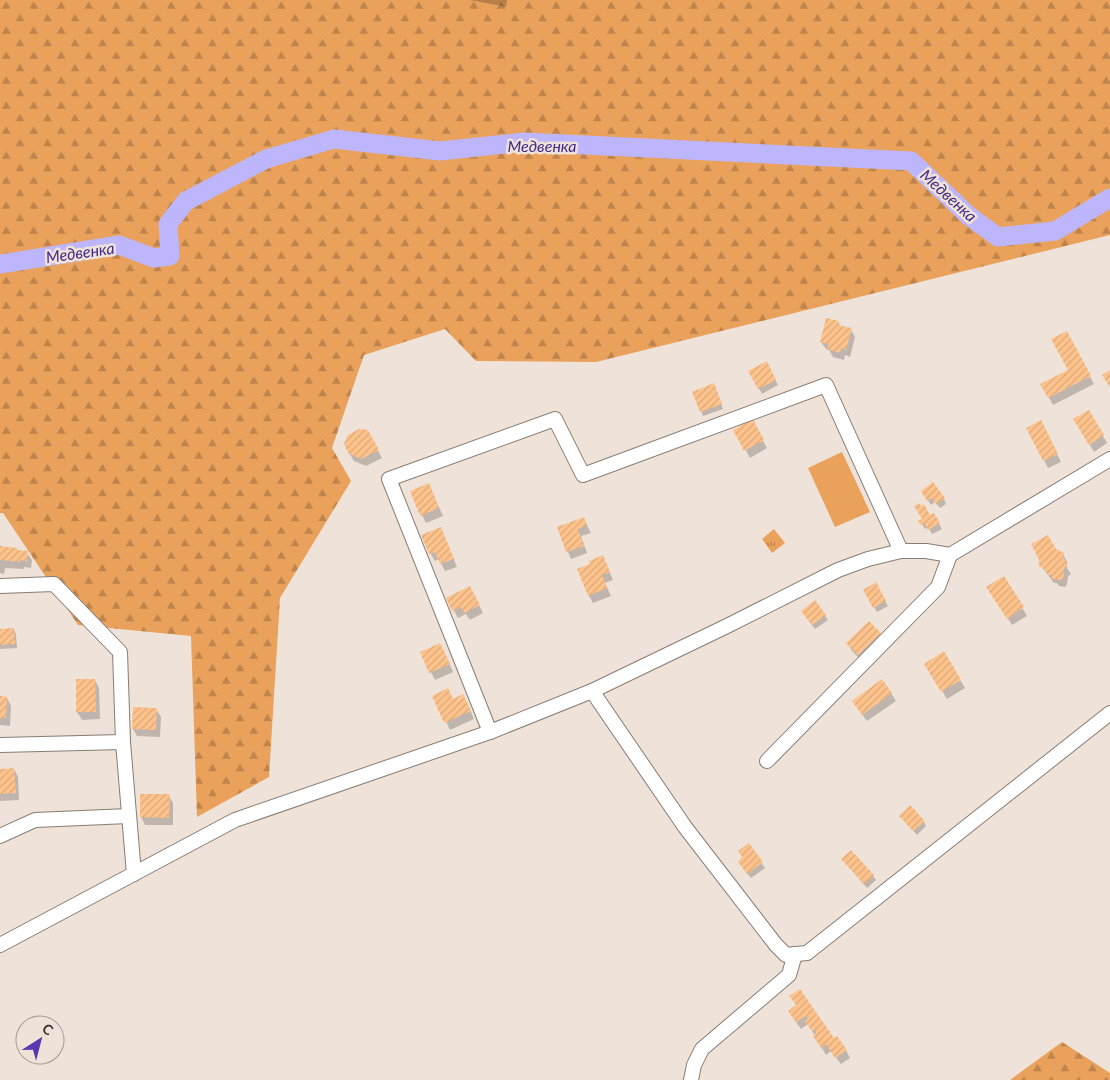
<svg xmlns="http://www.w3.org/2000/svg" width="1110" height="1080" font-family="Lato,sans-serif">
<defs>
<pattern id="grass-tufts" width="24" height="20" patternUnits="userSpaceOnUse" patternTransform="scale(1.25)"><rect width="24" height="20" fill="#e9a15c"/><path d="M3 7l-1-3M5 7V3M7 7l1-3M15 17l-1-3M17 17v-4M19 17l1-3" fill="none" stroke="#be844c"/></pattern>
<pattern id="forest-firs" width="22" height="20" patternUnits="userSpaceOnUse" patternTransform="scale(1.25)"><rect width="22" height="20" fill="#e9a15c"/><path d="M5 1l3.5 6h-7zM16 11l3.5 6h-7z" fill="#be844c"/></pattern>
<pattern id="building-hatch" width="6" height="6" patternUnits="userSpaceOnUse" patternTransform="scale(1.25)"><rect width="6" height="6" fill="#fec38c"/><path d="M-1 1l2-2M0 6l6-6M5 7l2-2" fill="none" stroke="#daa879"/></pattern>
</defs>
<rect width="100%" height="100%" fill="#efe3d9"/>
<polygon fill="url(#grass-tufts)" points="774,529 785,543 772,553 762,539"/>
<g fill="url(#forest-firs)">
<polygon points="0,0 1110,0 1110,235 596,362 476,361 445,329 364,355 332,448 351,481 280,598 269,777 197,817 191,636 78,625 3,513 0,513"/>
<polygon points="1062,1042 1110,1073 1110,1080 1010,1080"/>
</g>
<polygon fill="#e9a15c" points="842,452 870,512 835,527 808,468"/>
<g fill="#0003">
<polygon points="470,0 507,0 506,7"/>
<polygon points="838,322 841,327 851,330 855,337 850,357 845,355 844,360 833,357 829,350 826,349 821,342"/>
<polygon points="1071,340 1094,384 1053,405 1042,385 1069,370"/>
<polygon points="766,363 778,385 762,394 750,371"/>
<polygon points="716,390 723,409 703,416 701,411"/>
<polygon points="1089,412 1107,443 1094,452 1075,420"/>
<polygon points="752,421 767,448 750,458 735,430"/>
<polygon points="1045,430 1061,462 1048,468 1044,460"/>
<polygon points="367,431 382,458 366,466 354,461 349,453"/>
<polygon points="429,485 443,516 426,523 422,515"/>
<polygon points="925,496 944,499 946,504 940,508 935,502 931,505"/>
<polygon points="933,514 942,529 932,534 928,527 925,529 920,521"/>
<polygon points="584,519 591,533 581,536 587,553 571,559 558,527"/>
<polygon points="444,536 457,567 445,571 439,559 435,561 430,553"/>
<polygon points="0,545 1,548 27,553 32,560 31,568 24,567 24,569 5,568 4,574 0,573"/>
<polygon points="1055,550 1063,554 1067,562 1067,568 1071,574 1068,576 1067,584 1065,587 1059,586 1057,583 1054,583 1039,563"/>
<polygon points="603,557 613,580 605,583 611,596 593,603 589,596 591,565"/>
<polygon points="1004,577 1027,616 1012,625 992,594"/>
<polygon points="875,584 888,606 877,612 865,590"/>
<polygon points="474,595 483,613 470,620 466,614 458,618 448,599"/>
<polygon points="805,616 825,616 828,620 815,629"/>
<polygon points="0,630 14,630 16,634 17,648 0,649"/>
<polygon points="880,634 884,642 863,662 852,651 848,644"/>
<polygon points="444,652 453,672 435,680 421,653"/>
<polygon points="944,653 965,688 947,699 926,664"/>
<polygon points="95,680 99,688 100,719 82,720 77,712"/>
<polygon points="891,693 896,701 867,721 858,709"/>
<polygon points="434,696 467,703 474,719 450,730"/>
<polygon points="0,697 7,698 11,706 10,726 0,725"/>
<polygon points="156,709 161,717 160,737 137,736 133,729"/>
<polygon points="14,769 18,777 19,800 0,801 0,770"/>
<polygon points="169,796 173,803 173,825 145,825 141,817"/>
<polygon points="900,816 924,822 926,826 917,835"/>
<polygon points="749,845 765,868 751,878 742,867"/>
<polygon points="842,859 873,876 876,880 867,888"/>
<polygon points="797,1006 846,1050 850,1058 841,1064 831,1051 826,1055 808,1024 801,1029 794,1019"/>
</g>
<g fill="none" stroke-linecap="round" stroke-linejoin="round">
<polyline stroke="#bdb6fc" stroke-width="19" points="0,264 119,245 154,258 170,256 168,224 186,201 266,159 334,139 440,151 524,142 911,161 969,216 998,237 1055,231 1110,198"/>
</g>
<g fill="url(#building-hatch)">
<polygon points="826,318 839,321 838,325 852,328 846,350 841,348 840,353 827,349 829,344 820,342"/>
<polygon points="1067,331 1091,376 1048,398 1040,384 1068,370 1051,339"/>
<polygon points="767,361 776,380 758,389 748,371"/>
<polygon points="1110,370 1110,387 1102,375"/>
<polygon points="714,383 722,404 700,412 692,392"/>
<polygon points="1089,410 1104,435 1089,445 1073,419"/>
<polygon points="753,419 764,440 744,451 733,430"/>
<polygon points="1041,420 1058,454 1043,461 1026,428"/>
<polygon points="359,429 368,430 379,450 361,459 348,453 344,444 348,435"/>
<polygon points="933,482 945,498 936,504 931,498 927,501 921,491"/>
<polygon points="429,483 439,508 420,516 410,491"/>
<polygon points="919,503 921,506 924,504 930,515 934,513 940,523 928,530 924,523 921,525 918,521 922,519 914,506"/>
<polygon points="584,517 587,525 578,529 584,546 566,552 557,527"/>
<polygon points="441,527 454,559 440,564 435,552 429,554 421,535"/>
<polygon points="1048,535 1056,549 1064,553 1064,559 1068,566 1064,568 1064,576 1061,580 1053,579 1051,575 1048,575 1045,570 1041,567 1038,564 1039,560 1031,544"/>
<polygon points="0,546 17,548 17,550 28,551 27,561 20,560 20,562 0,560"/>
<polygon points="603,555 610,572 602,575 607,588 588,596 577,569 590,564 589,561"/>
<polygon points="1004,576 1024,607 1007,619 986,587"/>
<polygon points="876,582 886,601 873,608 863,590"/>
<polygon points="470,586 480,605 464,613 461,607 452,611 446,598"/>
<polygon points="815,600 826,615 812,625 801,611"/>
<polygon points="869,621 881,633 858,655 846,643"/>
<polygon points="14,628 15,644 0,645 0,629"/>
<polygon points="440,643 450,664 429,673 420,652"/>
<polygon points="944,651 961,680 941,692 924,664"/>
<polygon points="76,679 95,679 96,712 76,712"/>
<polygon points="882,679 892,693 862,715 852,701"/>
<polygon points="448,688 453,699 463,694 471,711 444,723 432,696"/>
<polygon points="0,696 7,697 6,718 0,718"/>
<polygon points="133,707 157,708 156,730 132,729"/>
<polygon points="14,768 16,793 0,794 0,769"/>
<polygon points="140,794 170,794 169,818 140,817"/>
<polygon points="910,805 925,821 913,831 899,816"/>
<polygon points="749,843 763,862 747,874 738,862 742,857 738,851"/>
<polygon points="851,850 874,875 864,884 841,859"/>
<polygon points="800,989 834,1038 837,1036 847,1050 835,1058 826,1044 821,1048 813,1036 816,1032 815,1029 812,1031 805,1022 808,1018 806,1016 796,1022 788,1011 796,1005 789,996"/>
</g>
<g fill="none" stroke-linecap="round" stroke-linejoin="round">
<g stroke="#877c73" stroke-width="16">
<g id="minor">
<polyline points="0,586 54,584 120,652 123,742"/>
<polyline points="592,691 685,827 776,945 786,955 807,953 1110,713"/>
<polyline points="490,732 389,479 555,419 583,475 826,385 901,551"/>
<polyline points="0,745 123,742 134,874"/>
<polyline points="767,761 938,587 950,555"/>
<polyline points="0,836 35,820 129,816"/>
<polyline points="0,945 235,820 490,732 592,691 727,626 838,570 868,559 901,551 926,551 950,555 1110,459"/>
<polyline points="691,1080 694,1065 702,1049 789,975 795,954"/>
</g>
</g>
<use href="#minor" stroke="#fff" stroke-width="14"/>
</g>
<g text-anchor="middle" dominant-baseline="central" stroke-width="5" stroke-linejoin="round" paint-order="stroke">
<g font-size="16" font-style="italic" fill="#422889" stroke="#efe3d9">
<text x="542" y="145">Медвенка</text>
<text transform="translate(949 195) rotate(42)">Медвенка</text>
<text transform="translate(80 252) rotate(-8)">Медвенка</text>
</g>
</g>
<g transform="translate(40 1040) rotate(36)"><circle r="24" fill="#efe3d9" stroke="#a49b94"/>
<path d="M0-4L9 19L0 12L-9 19Z" fill="#5839b1"/>
<text y="-8" font-size="14" font-weight="bold" text-anchor="middle" fill="#34302c">С</text>
</g>
</svg>
